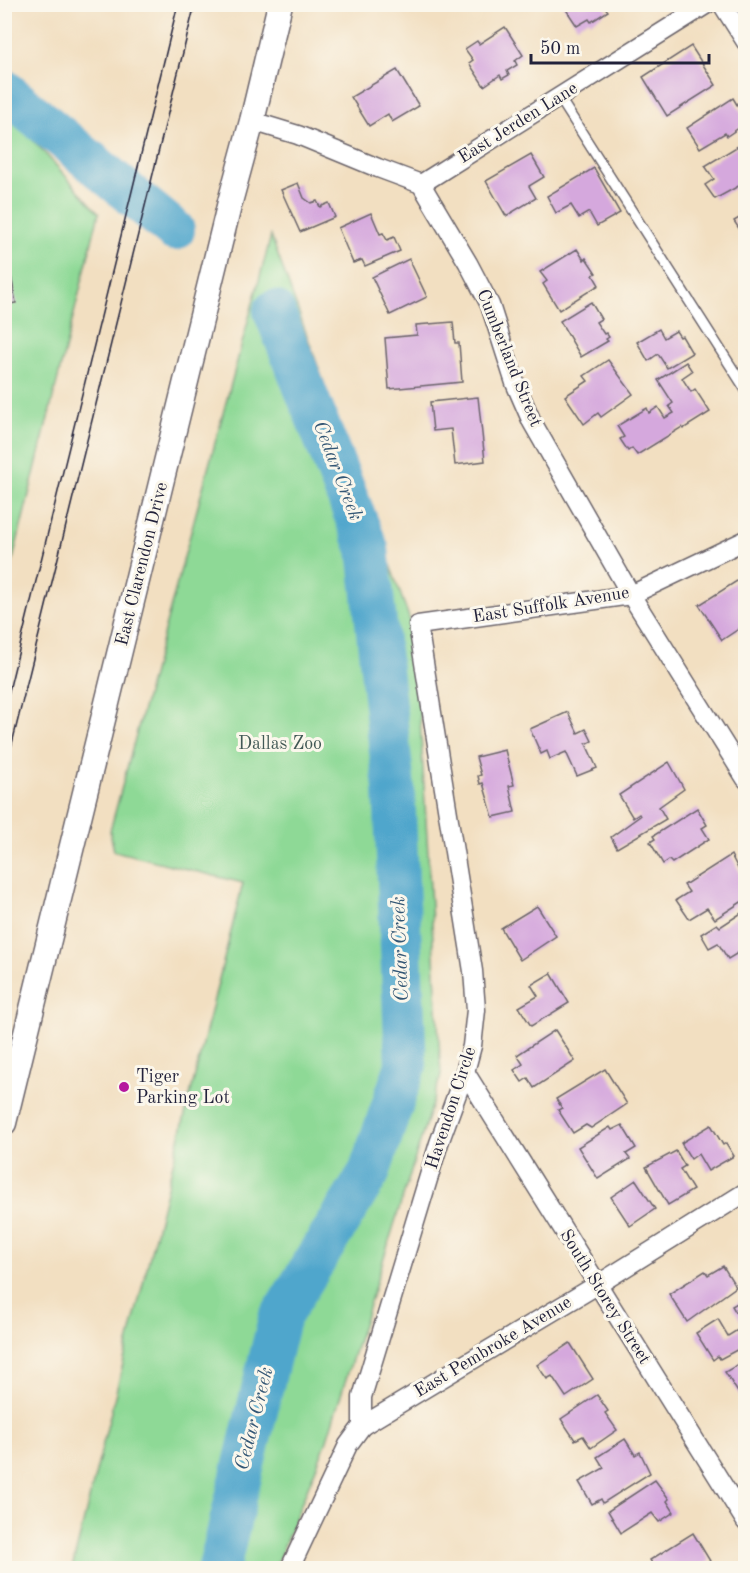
<svg xmlns="http://www.w3.org/2000/svg" width="750" height="1573" font-family="'Old Standard TT',serif">
<rect width="100%" height="100%" fill="#fbf7ec"/>
<filter id="ink" filterUnits="userSpaceOnUse"><feTurbulence type="fractalNoise" baseFrequency=".0167" numOctaves="2"/><feDisplacementMap in="SourceGraphic" scale="12" xChannelSelector="R" yChannelSelector="G"/><feConvolveMatrix kernelMatrix="1 2 1 2 8 2 1 2 1" color-interpolation-filters="sRGB"/></filter>
<filter id="wash" filterUnits="userSpaceOnUse"><feTurbulence type="fractalNoise" baseFrequency=".008" numOctaves="4" result="noise"/><feDisplacementMap in="SourceGraphic" scale="24" xChannelSelector="R" yChannelSelector="G"/><feGaussianBlur stdDeviation="1.35" result="paint"/><feColorMatrix in="noise" values="0 0 0 0 0 0 0 0 0 0 0 0 0 0 0 0 0 1.4 0 .05"/><feComposite in="paint" operator="in"/></filter>
<g filter="url(#wash)">
<rect width="100%" height="100%" fill="#f2dfc1"/>
<g fill="#8ed996" stroke="#587e68" stroke-width="1.5">
<polygon points="5,109 99,213 5,591"/>
<polygon points="271,236 415,634 441,1075 326,1443 275,1568 72,1568 243,883 114,851 110,831"/>
</g>
<g fill="none" stroke-linecap="round" stroke-linejoin="round">
<g stroke="#50a6cc" stroke-width="42">
<polyline points="4,90 174,230"/>
<polyline points="219,1568 279,1319 369,1173 406,1065 394,788 368,549 274,311"/>
</g>
</g>
<g id="blocks">
<g fill="#d5a8dd">
<polygon points="563,5 603,5 608,11 591,22 589,19 577,26"/>
<polygon points="505,27 523,55 515,61 517,65 507,71 509,75 502,79 500,75 484,86 469,63 473,60 465,49 477,41 479,44"/>
<polygon points="691,46 716,85 667,116 643,77"/>
<polygon points="397,70 419,106 392,122 388,114 369,126 351,97"/>
<polygon points="733,98 746,120 746,123 727,136 725,133 700,148 687,128"/>
<polygon points="738,146 746,159 746,182 715,199 705,185 714,179 705,166"/>
<polygon points="531,155 544,177 529,186 536,198 506,216 486,181"/>
<polygon points="594,168 620,213 597,226 589,212 579,218 571,205 556,213 547,196"/>
<polygon points="298,183 304,198 311,203 317,201 320,207 329,203 335,217 300,232 281,190"/>
<polygon points="371,213 380,234 383,233 387,240 394,237 400,251 365,266 362,260 353,263 338,228"/>
<polygon points="746,214 746,239 734,221"/>
<polygon points="4,247 6,247 16,303 4,305"/>
<polygon points="577,249 584,260 586,258 596,273 593,275 599,285 559,310 543,284 547,281 540,272"/>
<polygon points="409,259 427,297 390,315 372,277"/>
<polygon points="591,302 601,319 596,322 604,334 606,333 609,337 606,339 608,341 581,357 560,321"/>
<polygon points="453,322 455,343 459,343 462,382 389,389 385,338 417,335 416,325"/>
<polygon points="659,329 664,338 676,331 680,337 682,336 692,353 667,368 658,354 648,361 637,342"/>
<polygon points="608,360 633,394 601,417 598,413 584,424 565,396 588,381 584,376"/>
<polygon points="686,362 692,371 682,378 691,392 695,389 710,412 683,429 682,427 637,455 632,448 628,451 620,439 624,437 617,426 647,408 649,413 658,407 665,418 674,413 669,406 673,403 658,380"/>
<polygon points="478,397 485,461 455,465 451,429 433,431 430,402"/>
<polygon points="740,579 746,588 746,601 740,605 746,613 746,624 722,640 699,605"/>
<polygon points="568,712 578,733 586,729 592,741 586,744 597,768 577,776 566,752 550,759 547,751 541,754 530,729"/>
<polygon points="505,750 514,785 509,786 515,812 493,817 483,783 480,784 478,776 481,775 476,757"/>
<polygon points="669,762 684,789 659,807 666,819 617,848 611,837 640,816 639,814 633,818 619,795"/>
<polygon points="697,808 707,825 702,828 709,839 672,863 669,860 663,864 650,842 655,839 653,836"/>
<polygon points="731,855 746,884 746,899 715,919 707,908 689,919 676,900 689,892 684,885"/>
<polygon points="537,906 556,936 520,960 501,928"/>
<polygon points="746,910 746,948 728,959 718,943 709,948 701,934 717,924 720,927"/>
<polygon points="551,973 569,1003 531,1026 519,1007 538,996 531,985"/>
<polygon points="555,1030 575,1061 534,1088 528,1078 522,1082 514,1070 523,1064 517,1055"/>
<polygon points="605,1069 627,1104 591,1128 586,1125 573,1133 558,1110 562,1108 556,1099"/>
<polygon points="622,1125 636,1148 626,1154 630,1159 598,1179 578,1147 610,1127 612,1130"/>
<polygon points="711,1125 723,1145 726,1143 734,1156 708,1171 698,1154 691,1159 681,1143"/>
<polygon points="676,1151 685,1166 680,1169 693,1190 668,1205 646,1167"/>
<polygon points="636,1180 655,1209 630,1226 611,1197"/>
<polygon points="723,1266 736,1287 687,1322 669,1294 705,1271 708,1275"/>
<polygon points="746,1298 746,1345 720,1359 718,1356 713,1360 696,1333 718,1319 728,1336 744,1326 732,1306"/>
<polygon points="570,1343 593,1379 566,1397 552,1376 547,1379 537,1365"/>
<polygon points="746,1360 746,1405 725,1372"/>
<polygon points="597,1395 608,1411 605,1413 617,1430 591,1448 583,1436 575,1440 561,1419"/>
<polygon points="625,1439 635,1455 640,1452 650,1473 603,1503 601,1499 592,1504 579,1482 604,1468 597,1457"/>
<polygon points="655,1480 669,1499 667,1501 674,1512 659,1522 652,1513 621,1533 608,1511"/>
<polygon points="693,1533 710,1561 698,1568 655,1568 650,1560"/>
</g>
</g>
</g>
<g filter="url(#ink)">
<use href="#blocks" fill-opacity="0" stroke="#6b646a" stroke-width="1.5"/>
<g fill="none" stroke-linecap="round" stroke-linejoin="round">
<g stroke="#6b646a" stroke-width="12">
<polyline id="service" points="559,97 746,390"/>
</g>
<g stroke="#6b646a" stroke-width="21">
<g id="minor">
<polyline points="722,4 746,42"/>
<polyline points="252,121 298,135 378,168 421,184 468,263 490,305 515,383 532,422 631,595 746,779"/>
<polyline points="421,184 707,4"/>
<polyline points="465,1072 746,1522"/>
<polyline points="362,1426 597,1285 746,1192"/>
<polyline points="290,1568 348,1445 362,1426 362,1397 439,1143 465,1072 472,1046 476,1010 473,971 418,625 631,595 746,540"/>
</g>
</g>
<g stroke="#6b646a" stroke-width="27">
<polyline id="tertiary" points="4,1123 230,202 252,121 280,4"/>
</g>
<use href="#service" stroke="#fff" stroke-width="9"/>
<use href="#minor" stroke="#fff" stroke-width="18"/>
<use href="#tertiary" stroke="#fff" stroke-width="24"/>
<g stroke="#22223b" stroke-width="1.5">
<polyline points="4,711 178,4"/>
<polyline points="4,776 195,4"/>
</g>
</g>
</g>
<circle fill="#b5179e" stroke="#fbf7ec" stroke-width="2" cx="124" cy="1087" r="6"/>
<g text-anchor="middle" dominant-baseline="central" stroke-width="6" stroke-linejoin="round" paint-order="stroke">
<g font-size="18" fill="#22223b" stroke="#fbf7ec">
<text transform="translate(518 123) rotate(-32)">East Jerden Lane</text>
<text transform="translate(509 358) rotate(68)">Cumberland Street</text>
<text transform="translate(142 564) rotate(-76)">East Clarendon Drive</text>
<text transform="translate(551 605) rotate(-9)">East Suffolk Avenue</text>
<text transform="translate(451 1108) rotate(-72)">Havendon Circle</text>
<text transform="translate(605 1297) rotate(58)">South Storey Street</text>
<text transform="translate(493 1347) rotate(-31)">East Pembroke Avenue</text>
</g>
<g font-size="18" fill="#425956" stroke="#fbf7ec">
<text x="280" y="744">Dallas Zoo</text>
</g>
<g font-size="18" fill="#22223b" stroke="#fbf7ec" text-anchor="start">
<text x="136" y="1077">Tiger<tspan x="136" dy="21">Parking Lot</tspan></text>
</g>
<g font-size="20" font-style="italic" fill="#345775" stroke="#fbf7ec">
<text transform="translate(337 471) rotate(69)">Cedar Creek</text>
<text transform="translate(401 949) rotate(-92)">Cedar Creek</text>
<text transform="translate(255 1419) rotate(-76)">Cedar Creek</text>
</g>
</g>
<rect width="750" height="1573" fill="none" stroke="#fbf7ec" stroke-width="24"/>
<path d="M531 54v9h178v-9" fill="none" stroke="#22223b" stroke-width="3"/>
<text x="540" y="54" font-size="18" fill="#22223b" stroke="#fbf7ec" stroke-width="4.5" paint-order="stroke">50 m</text>
</svg>
